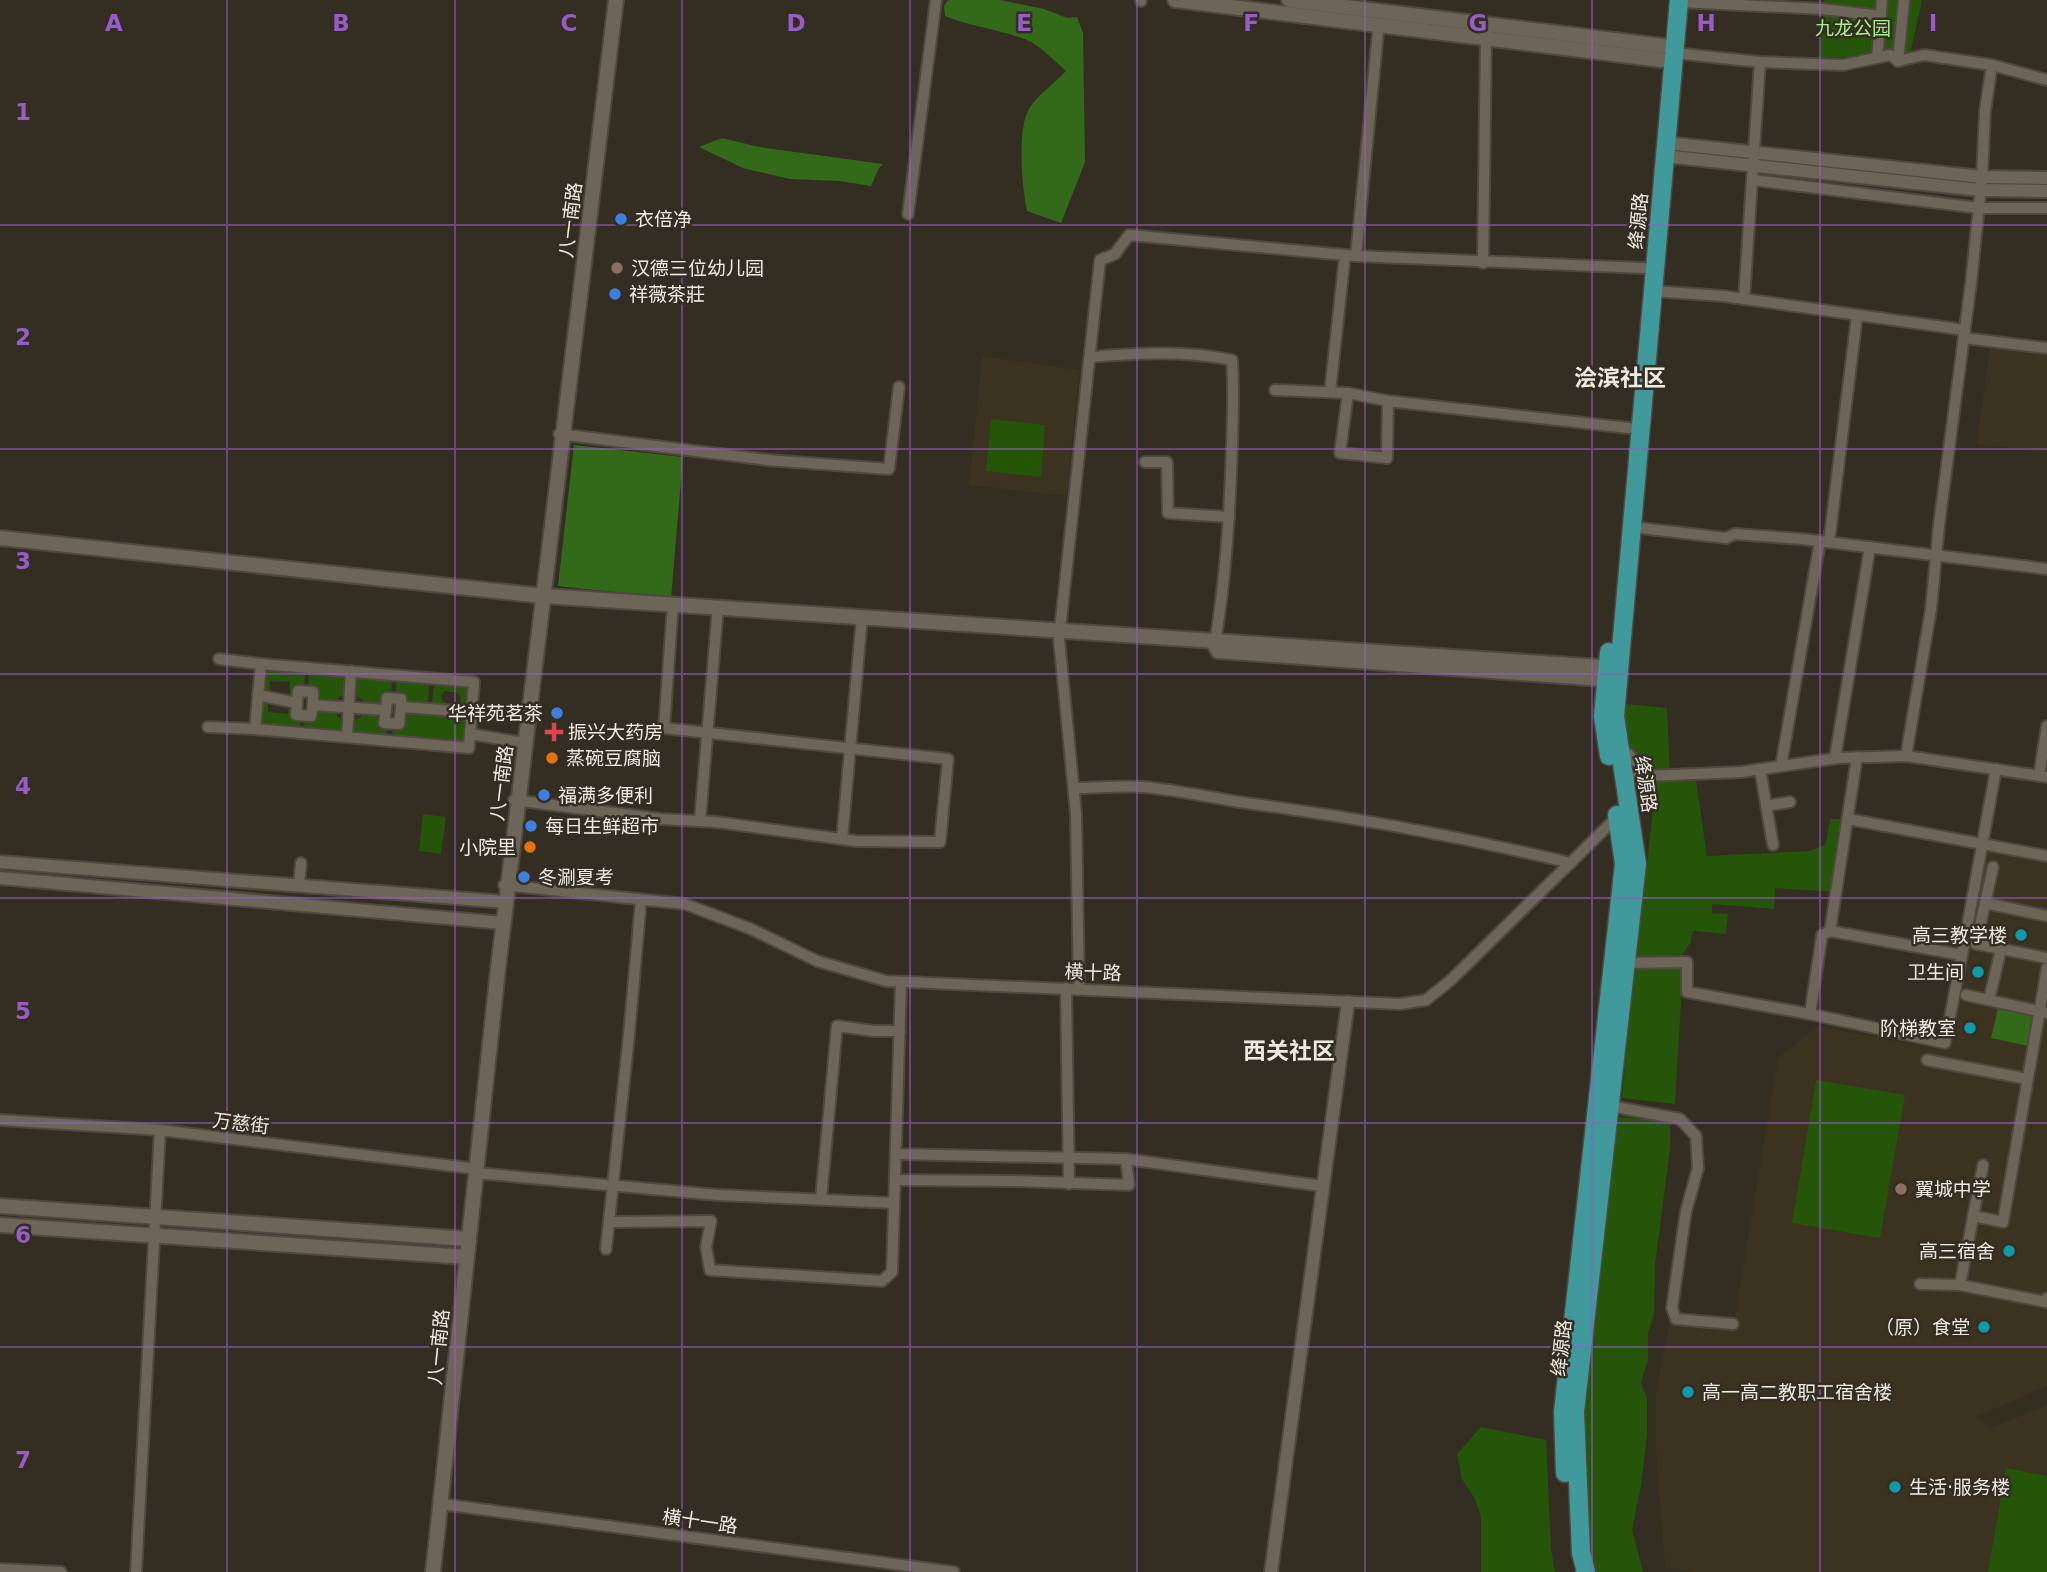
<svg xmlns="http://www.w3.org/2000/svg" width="2047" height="1572" font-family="'DejaVu Sans','Noto Sans SC',sans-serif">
<rect width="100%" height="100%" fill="#342d22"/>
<g fill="#3c3220">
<polygon points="1990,346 2047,353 2047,453 1977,444"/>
<polygon points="982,356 1079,370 1067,496 969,485"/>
<polygon points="1982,851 2047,863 2047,1386 1976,1417 1992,1428 2047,1404 2047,1572 1694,1572 1665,1567 1656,1452 1656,1392 1670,1321 1733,1328 1778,1058 1818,1026 1947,1051"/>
</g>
<g fill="#245508">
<polygon points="1824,0 1922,0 1910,55 1820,58"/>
<polygon points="991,419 1045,425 1041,477 986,471"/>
<polygon points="265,667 305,670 304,690 290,700 290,682 270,681 269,694 262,693"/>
<polygon points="309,670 349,673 348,692 338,698 335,704 315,703 308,690"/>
<polygon points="353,674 392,677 391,696 385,707 365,707 363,700 352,694"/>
<polygon points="397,678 429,680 428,706 404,705 395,697"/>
<polygon points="435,682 468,683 467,710 451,709 451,705 460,701 461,698 458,693 445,691 441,695 442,700 448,705 448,709 431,707"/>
<polygon points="262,699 268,699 268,712 288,714 289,704 301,718 300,728 260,726"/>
<polygon points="1616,703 1667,708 1670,774 1695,774 1707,856 1810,851 1826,844 1830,819 1848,819 1836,892 1775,888 1774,909 1712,904 1712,913 1728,914 1726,934 1693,931 1690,943 1680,958 1637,958 1643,868 1647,867 1656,776 1624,777"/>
<polygon points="314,706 334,708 338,717 343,720 344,734 304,731 304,719"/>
<polygon points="364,711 383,712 387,727 386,738 349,734 351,723 361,717"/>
<polygon points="403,711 465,714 463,745 392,738 393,726"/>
<polygon points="423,814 446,817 441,854 419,851"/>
<polygon points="1648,966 1683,966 1675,1104 1622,1098 1634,969"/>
<polygon points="1816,1080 1905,1095 1880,1238 1792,1223"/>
<polygon points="1618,1117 1670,1121 1670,1149 1655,1264 1654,1315 1648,1332 1648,1359 1641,1383 1647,1398 1647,1434 1641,1486 1632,1530 1643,1572 1590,1572 1580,1410 1614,1121"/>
<polygon points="1481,1427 1546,1440 1551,1549 1555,1572 1481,1572 1481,1517 1475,1499 1462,1479 1457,1454"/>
<polygon points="2006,1468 2047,1476 2047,1572 1988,1572"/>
</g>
<g fill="#336a1a">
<path d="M948 0H1000L1044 9 1067 18 1077 17 1083 33 1085 162 1061 223 1027 211C1022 187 1017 134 1028 111 1034 98 1056 82 1066 71 1056 62 1046 52 1036 45 1017 32 970 27 945 16L944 6Z"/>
<polygon points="722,138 759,147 883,164 879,168 871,186 840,181 790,179 743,168 699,147"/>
<polygon points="574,445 683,457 671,598 558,586"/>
<polygon points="1998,1008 2035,1016 2028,1046 1991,1038"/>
</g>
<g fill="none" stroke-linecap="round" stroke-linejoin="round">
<g stroke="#4f483f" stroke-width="14">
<g id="minor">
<polyline points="1141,1 1141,0"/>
<polyline points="1679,2 1823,9 1880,16"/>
<polyline points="1674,53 1760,62 1843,65 1890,55 1898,61 1924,55 1992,65 2047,80"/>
<polyline points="1877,58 1882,0"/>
<polyline points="1898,61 1904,0"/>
<polyline points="1753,180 1979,208 2047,208"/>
<polyline points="908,214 936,0"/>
<polyline points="1356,256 1378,32"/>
<polyline points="1483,263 1486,34"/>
<polyline points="1653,291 1723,296 1965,330"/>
<polyline points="1744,299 1760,62"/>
<polyline points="1964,338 2047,348"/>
<path d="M1091 357C1139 353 1184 350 1232 360 1234 389 1233 417 1232 445 1230 513 1226 581 1214 648"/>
<polyline points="1275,390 1348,393 1340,453 1387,458 1388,401 1629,428"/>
<polyline points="1330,392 1345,255"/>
<polyline points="1348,393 1388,401"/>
<polyline points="559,434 768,460"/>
<polyline points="767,460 889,469 899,387"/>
<polyline points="1145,462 1167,462 1168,513 1229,517"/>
<polyline points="1632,527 1726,538 1735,534 1802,539 2047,569"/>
<polyline points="1829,542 1857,316"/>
<polyline points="219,659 261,664"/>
<polyline points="258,695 297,703"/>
<polyline points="313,705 311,716 296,715 298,691 313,692 313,705 386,710 387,698 401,699 401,707 472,712"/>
<polyline points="386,710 384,723 399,724 401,707"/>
<polyline points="208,727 255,729"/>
<polyline points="470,731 469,748 255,729 261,664 474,682 470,734 519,742 526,743"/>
<polyline points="347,737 351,671"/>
<polyline points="1621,747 1651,776"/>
<polyline points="1906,756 1931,609 1939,525 1971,283 1982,177 1985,111 1992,65"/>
<polyline points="1835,758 1870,547"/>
<polyline points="1781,766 1820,541"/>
<polyline points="1760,769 1773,845"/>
<polyline points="2039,776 2047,726"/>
<polyline points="1624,777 1741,772 1838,758 1906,756 2047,777"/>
<path d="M1074 788C1097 788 1121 785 1143 787 1180 790 1216 799 1253 804 1360 818 1466 838 1571 863"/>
<polyline points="514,800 661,819 716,822 856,841 940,842 948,759 664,728 673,604"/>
<polyline points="1766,806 1790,802"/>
<polyline points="1848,819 2047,856"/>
<polyline points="700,820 718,607"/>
<polyline points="842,839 862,617"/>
<polyline points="1993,867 1976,944 2047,958"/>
<polyline points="299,885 301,863"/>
<polyline points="504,885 685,904 751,929 817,961 886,981 1400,1004 1426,1000 1451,980 1617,817"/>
<polyline points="1985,903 2047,916"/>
<polyline points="1830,931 1857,757"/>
<polyline points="1626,963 1687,962 1687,992 1810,1014 1822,935 1830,931 1962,955 1996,769"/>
<polyline points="1066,988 1069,1184"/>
<polyline points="1079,989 1076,814 1059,639 1100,260 1115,254 1129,235 1356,256 1643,268"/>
<polyline points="1966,995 2047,1013"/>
<polyline points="1989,1000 2001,949"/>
<polyline points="1810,1014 1945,1043 1962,955"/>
<polyline points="1927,1060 2028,1079"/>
<polyline points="1610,1106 1680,1119 1696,1136 1698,1168 1686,1211 1672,1308 1676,1319 1733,1324"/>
<polyline points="0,1120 160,1130 477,1169"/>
<polyline points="896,1154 1126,1159"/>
<polyline points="476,1173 718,1195 894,1203"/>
<polyline points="895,1180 1014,1181 1129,1185 1126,1159 1322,1186"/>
<polyline points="821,1199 837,1026 874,1031 900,1031"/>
<polyline points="1973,1216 2003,1222 2047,968"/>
<polyline points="609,1222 711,1221 706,1247 710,1270 882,1281 892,1272 901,982"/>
<polyline points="606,1249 629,1035 641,900"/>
<polyline points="1920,1284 1960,1285 2046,1302 2047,1298"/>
<polyline points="1960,1285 1983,1165"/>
<polyline points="441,1504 954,1572"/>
<polyline points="0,1569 61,1572"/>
<polyline points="136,1572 160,1130"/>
</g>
</g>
<g stroke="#4f483f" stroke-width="16">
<g id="tertiary">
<polyline points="1666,143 1982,177 2047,178"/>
<polyline points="1665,156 1980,190 2047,191"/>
<polyline points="0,862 506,902"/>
<polyline points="0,878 503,923"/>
<polyline points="1271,1572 1348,1002"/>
</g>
</g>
<g stroke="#4f483f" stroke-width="18">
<g id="secondary">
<polyline points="1175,0 1662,60"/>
<polyline points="1289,0 1663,46"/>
<polyline points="0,538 544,596 1617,668"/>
<polyline points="1218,651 1617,680"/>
<polyline points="0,1206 469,1239"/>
<polyline points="0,1225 467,1257"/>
<polyline points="433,1572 498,969 616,0"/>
</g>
</g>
<g stroke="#4f483f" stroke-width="21">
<g id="trunk">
<polyline points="1609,652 1603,716 1609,756"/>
<polyline points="1565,1473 1563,1412 1624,864 1617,815"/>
<polyline points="1586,1572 1581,1553 1575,1412 1637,864 1615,716 1679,0"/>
</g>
</g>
<use href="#minor" stroke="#6d6558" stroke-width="10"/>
<use href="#tertiary" stroke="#6d6558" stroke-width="12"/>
<use href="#secondary" stroke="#6d6558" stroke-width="14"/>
<use href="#trunk" stroke="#409a9c" stroke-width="18"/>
</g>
<path fill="none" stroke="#985cc8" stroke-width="2" stroke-opacity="0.55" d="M227 0V1572M455 0V1572M682 0V1572M910 0V1572M1137 0V1572M1365 0V1572M1592 0V1572M1820 0V1572M0 225H2047M0 449H2047M0 674H2047M0 898H2047M0 1123H2047M0 1347H2047"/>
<g fill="#3f7fe0" stroke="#342d22" stroke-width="2.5">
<circle cx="621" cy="219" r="7"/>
<circle cx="615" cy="294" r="7"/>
<circle cx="557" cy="713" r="7"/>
<circle cx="544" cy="795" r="7"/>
<circle cx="531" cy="826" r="7"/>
<circle cx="524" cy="877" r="7"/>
</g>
<g fill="#8d6e63" stroke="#342d22" stroke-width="2.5">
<circle cx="617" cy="268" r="7"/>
<circle cx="1901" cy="1189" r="7"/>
</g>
<path fill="#e0444e" stroke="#342d22" stroke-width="2.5" d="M550.5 721.5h7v7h7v7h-7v7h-7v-7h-7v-7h7z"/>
<g fill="#e8710a" stroke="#342d22" stroke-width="2.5">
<circle cx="552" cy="758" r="7"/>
<circle cx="530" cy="847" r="7"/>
</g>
<g fill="#0f9aa8" stroke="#342d22" stroke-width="2.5">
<circle cx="2021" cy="935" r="7"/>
<circle cx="1978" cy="972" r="7"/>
<circle cx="1970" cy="1028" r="7"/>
<circle cx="2009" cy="1251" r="7"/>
<circle cx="1984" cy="1327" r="7"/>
<circle cx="1688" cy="1392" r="7"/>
<circle cx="1895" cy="1487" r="7"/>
</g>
<g text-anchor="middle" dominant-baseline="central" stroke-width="5" stroke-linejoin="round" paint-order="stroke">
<g font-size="19" fill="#a3ef87" stroke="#342d22">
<text x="1853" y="28">九龙公园</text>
</g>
<g font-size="19" fill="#efebe3" stroke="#342d22" text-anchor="start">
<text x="635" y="219">衣倍净</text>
<text x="631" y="268">汉德三位幼儿园</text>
<text x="629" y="294">祥薇茶莊</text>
<text x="543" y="713" text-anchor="end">华祥苑茗茶</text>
<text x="568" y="732">振兴大药房</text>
<text x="566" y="758">蒸碗豆腐脑</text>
<text x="558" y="795">福满多便利</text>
<text x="545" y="826">每日生鲜超市</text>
<text x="516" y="847" text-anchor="end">小院里</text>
<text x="538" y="877">冬涮夏考</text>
<text x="2007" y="935" text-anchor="end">高三教学楼</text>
<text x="1964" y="972" text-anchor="end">卫生间</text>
<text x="1956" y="1028" text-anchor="end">阶梯教室</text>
<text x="1915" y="1189">翼城中学</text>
<text x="1995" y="1251" text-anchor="end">高三宿舍</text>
<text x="1970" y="1327" text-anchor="end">（原）食堂</text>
<text x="1702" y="1392">高一高二教职工宿舍楼</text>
<text x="1909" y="1487">生活·服务楼</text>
</g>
<g font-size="19" fill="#efebe3" stroke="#342d22">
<text transform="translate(570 220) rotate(-83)">八一南路</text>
<text transform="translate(1638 221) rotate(-85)">绛源路</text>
<text transform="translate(501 783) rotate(-83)">八一南路</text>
<text transform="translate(1646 784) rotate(82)">绛源路</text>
<text transform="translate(1093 972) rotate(2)">横十路</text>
<text transform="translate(241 1123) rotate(7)">万慈街</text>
<text transform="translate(438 1347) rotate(-84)">八一南路</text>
<text transform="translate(1561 1348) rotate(-84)">绛源路</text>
<text transform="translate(700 1521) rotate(8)">横十一路</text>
</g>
<g font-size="23" font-weight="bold" fill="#efebe3" stroke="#342d22">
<text x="1620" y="378">浍滨社区</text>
<text x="1289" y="1051">西关社区</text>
</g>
</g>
<g font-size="23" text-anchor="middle" font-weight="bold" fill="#985cc8" stroke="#342d22" stroke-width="5" stroke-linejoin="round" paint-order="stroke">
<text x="114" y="31">A</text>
<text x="341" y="31">B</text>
<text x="569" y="31">C</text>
<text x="796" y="31">D</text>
<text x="1024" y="31">E</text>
<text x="1251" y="31">F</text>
<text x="1478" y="31">G</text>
<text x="1706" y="31">H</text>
<text x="1933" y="31">I</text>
<text x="23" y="120">1</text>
<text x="23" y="345">2</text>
<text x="23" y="569">3</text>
<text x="23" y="794">4</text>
<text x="23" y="1019">5</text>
<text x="23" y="1243">6</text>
<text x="23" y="1468">7</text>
</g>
</svg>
